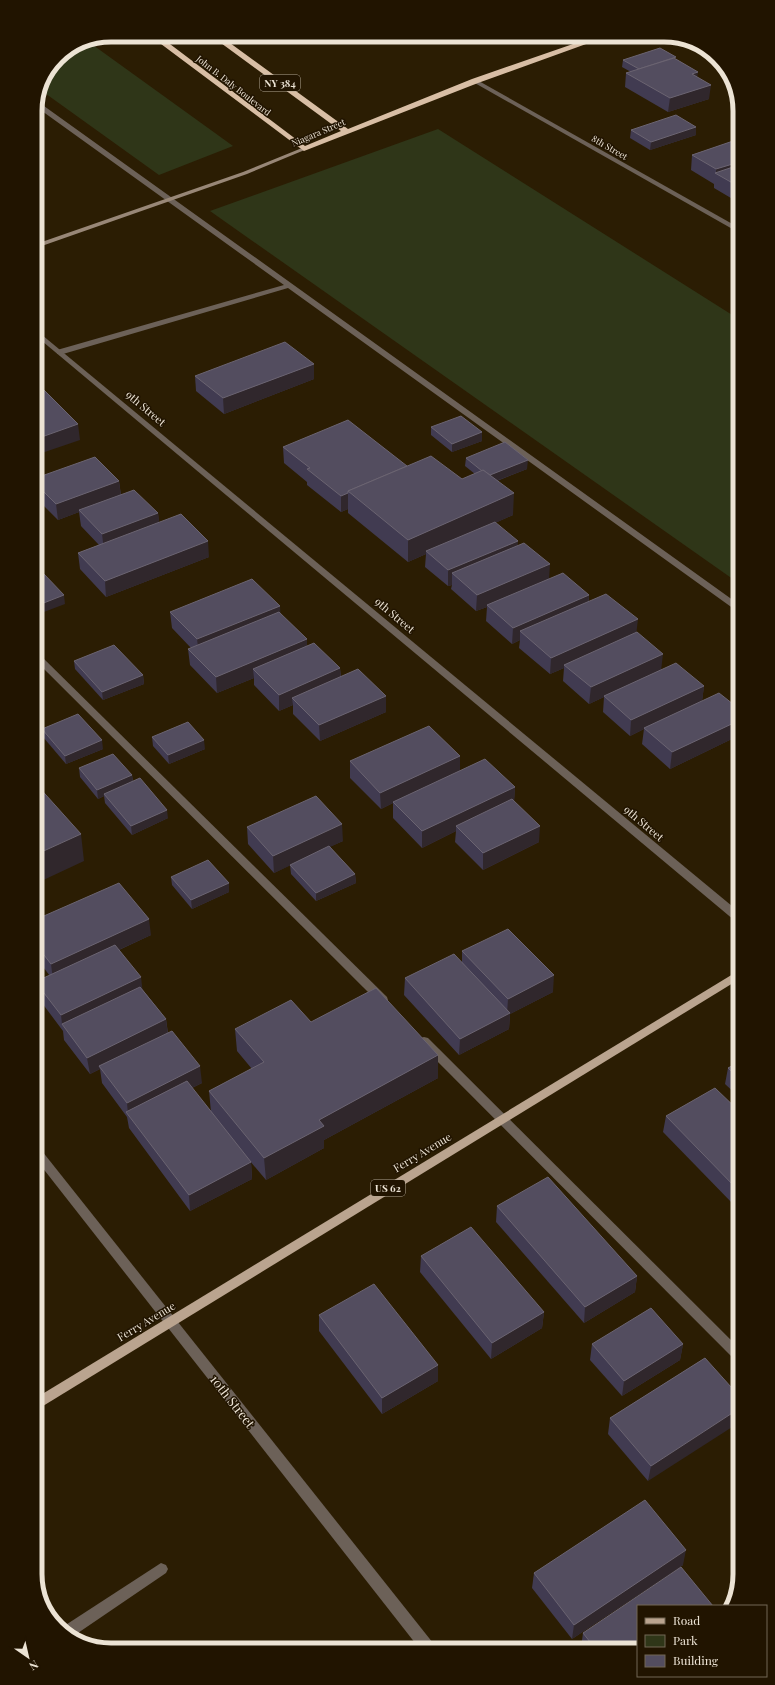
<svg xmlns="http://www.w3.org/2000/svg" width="775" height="1685" font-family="'Playfair Display',serif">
<rect width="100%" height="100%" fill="#2b1d03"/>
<g fill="#2f3618">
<polygon points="86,40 233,146 159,175 42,91 57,57 82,41"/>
<polygon points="438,129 737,318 737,582 210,211"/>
</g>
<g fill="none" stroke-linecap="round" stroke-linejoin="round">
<g fill="#6c6158" fill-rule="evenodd">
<polygon points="37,101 737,603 737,610 734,609 288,288 63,354 57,354 57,350 284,285 35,106"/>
<polygon points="37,654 40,655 387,997 388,1000 387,1003 379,1003 37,662"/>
<polygon points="424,1037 428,1038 739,1348 739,1361 735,1360 420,1044 419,1041 420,1038"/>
<polygon points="161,1563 166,1565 168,1569 166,1573 72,1637 65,1634 61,1628"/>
</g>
<g fill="#6c6158" fill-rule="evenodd">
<polygon points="473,80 477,80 736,226 736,231 473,82"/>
<polygon points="36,330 738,911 738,921 734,920 36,336"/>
<polygon points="38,1149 42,1151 433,1643 435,1648 419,1648 38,1162"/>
</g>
<polygon fill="#988777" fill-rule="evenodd" points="302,148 307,149 247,174 36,248 36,244 243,172"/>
<polygon fill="#baa48f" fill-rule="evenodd" points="738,971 738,980 43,1406 39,1407 39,1396"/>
<polygon fill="#d8bea5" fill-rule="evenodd" points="149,35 158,35 305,146 341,131 210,35 219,35 348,129 472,79 599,35 611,35 478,83 304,151"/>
</g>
<g fill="#413b51">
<polygon points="676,59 697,77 709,99 668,112 625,87 626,73 631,72 622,67 623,60"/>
<polygon points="631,130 696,135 650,150 630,138"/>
<polygon points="736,140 736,201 714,188 714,184 691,170 692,155"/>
<polygon points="314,364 314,379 224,414 196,391 195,376"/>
<polygon points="431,427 482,432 482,441 452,452 431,435"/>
<polygon points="283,447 407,466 462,479 475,474 465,466 466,458 527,469 497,481 513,515 495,523 549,579 589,595 589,602 636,632 662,670 704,686 702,701 738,721 738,736 670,769 642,744 644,729 630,736 603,712 604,697 589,704 563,681 564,668 550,674 519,648 520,640 512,644 486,621 487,607 476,611 451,589 452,585 448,586 425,567 426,554 408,562 348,513 348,509 341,512 307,485 307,482 284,463"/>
<polygon points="36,478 119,481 121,495 158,513 159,523 209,557 106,597 80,569 78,553 99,545 81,526 79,512 58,520 36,498"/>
<polygon points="280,606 280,614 307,639 307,646 340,668 341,677 386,712 320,741 293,714 293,705 279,711 254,685 254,678 217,693 190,665 188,649 191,648 172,628 170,612"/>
<polygon points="74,661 143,675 144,684 103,700 75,669"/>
<polygon points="42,729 103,749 66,764 43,737"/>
<polygon points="152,737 205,749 169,764 153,746"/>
<polygon points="460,756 460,771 515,787 514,801 539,842 483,870 455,842 456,831 422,848 393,818 393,803 381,809 350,778 350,761"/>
<polygon points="79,768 132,775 133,781 168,818 132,835 105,803 104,796 98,799 80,777"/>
<polygon points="247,827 343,841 329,847 355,874 356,883 316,901 291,874 290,865 274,873 248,844"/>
<polygon points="171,877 229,892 192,909 172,885"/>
<polygon points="37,919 151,935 119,950 143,990 166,1019 168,1033 202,1083 192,1088 211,1112 209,1091 252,1069 237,1051 235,1029 311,1022 438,1055 438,1078 324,1140 324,1148 266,1180 239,1148 251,1162 252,1179 190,1211 129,1128 127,1117 102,1083 100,1069 90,1074 64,1040 63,1031 39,999 38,993 37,981 50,976 37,959"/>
<polygon points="462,951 553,992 510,1014 509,1029 459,1055 404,995 405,978 462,962"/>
<polygon points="739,1062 739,1097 725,1084 728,1068"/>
<polygon points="739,1111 739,1202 734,1205 663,1132 666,1116"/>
<polygon points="497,1206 637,1276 635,1292 584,1323 496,1222"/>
<polygon points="421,1256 544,1312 542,1328 491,1359 420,1272"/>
<polygon points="319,1315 438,1381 382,1414 319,1331"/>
<polygon points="592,1344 683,1344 680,1360 622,1396 590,1360"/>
<polygon points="705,1358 648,1481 608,1434 610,1418"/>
<polygon points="683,1565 572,1639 532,1588 534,1573"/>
<polygon points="583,1633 638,1646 581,1647"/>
</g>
<g fill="#30272c">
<polygon points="698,72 696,86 692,74"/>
<polygon points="711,85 709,99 668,112 670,98"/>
<polygon points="696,127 696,135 650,150 651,142"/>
<polygon points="736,163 736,177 716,173 716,169"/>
<polygon points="314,364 314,379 224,414 223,398"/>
<polygon points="78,424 80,440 36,455 36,439"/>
<polygon points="482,432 482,441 452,452 452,444"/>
<polygon points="528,460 527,469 488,484 488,476"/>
<polygon points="119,481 121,497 79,510 79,512 58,520 56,504"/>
<polygon points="348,493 348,509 341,512 341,496"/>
<polygon points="514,493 513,515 428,553 426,551 426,554 408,562 408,540"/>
<polygon points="158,513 160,529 104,550 102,534"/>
<polygon points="208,541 209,557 106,597 105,581"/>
<polygon points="518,541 517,557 452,573 452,585 448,586 448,570"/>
<polygon points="550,564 549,580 487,605 487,607 476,611 477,595"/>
<polygon points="64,595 65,604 36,615 36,606"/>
<polygon points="589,595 588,611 520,631 520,640 512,644 513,628"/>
<polygon points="280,606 281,622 199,655 197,639"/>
<polygon points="638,619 636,636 564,665 564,668 550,674 551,658"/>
<polygon points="307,639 307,656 253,669 254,678 217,693 216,677"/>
<polygon points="663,654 661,671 604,696 604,697 589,704 591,687"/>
<polygon points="340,668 341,685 292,698 293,705 279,711 279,695"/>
<polygon points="143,675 144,684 103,700 102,692"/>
<polygon points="704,686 702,702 644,728 644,729 630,736 631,720"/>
<polygon points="386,696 386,712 320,741 319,725"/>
<polygon points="738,721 738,736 670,769 672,752"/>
<polygon points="102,740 103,749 66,764 65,756"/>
<polygon points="204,740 205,749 169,764 168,755"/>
<polygon points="460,756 460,773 393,802 393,803 381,809 380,793"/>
<polygon points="132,775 133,784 104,794 104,796 98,799 97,790"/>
<polygon points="515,787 514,804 456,826 456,831 422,848 422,831"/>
<polygon points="167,810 168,818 132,835 131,826"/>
<polygon points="342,824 343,841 274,873 273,856"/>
<polygon points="540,826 539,842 483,870 483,853"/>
<polygon points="81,834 84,861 37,883 37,854"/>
<polygon points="355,874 356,883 316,901 316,893"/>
<polygon points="229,883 229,892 192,909 191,900"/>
<polygon points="149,919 151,935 53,980 51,964"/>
<polygon points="554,975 553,992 510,1014 509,1029 459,1055 460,1039 507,1014 508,999"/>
<polygon points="141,977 143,994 62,1024 61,1015"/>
<polygon points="166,1019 168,1036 99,1066 100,1069 90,1074 87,1058"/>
<polygon points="438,1055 438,1078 324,1140 324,1148 266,1180 264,1158 319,1120"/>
<polygon points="200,1066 202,1083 131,1118 128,1114 127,1103"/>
<polygon points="251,1162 252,1179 190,1211 189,1195"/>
<polygon points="739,1187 739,1202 734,1205 737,1189"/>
<polygon points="637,1276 635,1292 584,1323 585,1307"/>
<polygon points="544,1312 542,1328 491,1359 492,1343"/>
<polygon points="683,1344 680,1360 622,1396 624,1381"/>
<polygon points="438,1365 438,1381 382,1414 382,1398"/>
<polygon points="740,1408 740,1422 648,1481 651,1466"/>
<polygon points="686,1550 683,1565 572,1639 574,1625"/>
</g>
<g fill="#534d5f" stroke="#6b6471">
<polygon points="660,48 676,57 639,69 623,60"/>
<polygon points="674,58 698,72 692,74 711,85 670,98 626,73"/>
<polygon points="676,115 696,127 651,142 631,130"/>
<polygon points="736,140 736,163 716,169 692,155"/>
<polygon points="736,166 736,185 715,173"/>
<polygon points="285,342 314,364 223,398 195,376"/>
<polygon points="36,382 78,424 36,439"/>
<polygon points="461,416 482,432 452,444 431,427"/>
<polygon points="348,420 407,466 348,491 348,493 341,496 307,469 310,468 283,447"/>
<polygon points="505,442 528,460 490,475 483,470 482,471 466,458"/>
<polygon points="431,456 462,479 483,470 514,493 408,540 348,491"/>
<polygon points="95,457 119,481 56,504 36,484 36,478"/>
<polygon points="134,490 158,513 102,534 79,510"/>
<polygon points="181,514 208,541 105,581 78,553"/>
<polygon points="495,522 518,541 448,570 426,551"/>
<polygon points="524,543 550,564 477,595 452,573"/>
<polygon points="43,573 64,595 36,606 36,575"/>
<polygon points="563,573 589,595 513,628 487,605"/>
<polygon points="252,579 280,606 197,639 170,612"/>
<polygon points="606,594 638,619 551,658 520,631"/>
<polygon points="279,612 307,639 216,677 188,649"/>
<polygon points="637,632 663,654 591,687 564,665"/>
<polygon points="314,643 340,668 279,695 253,669"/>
<polygon points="114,645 143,675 102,692 74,661"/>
<polygon points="676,663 704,686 631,720 604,696"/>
<polygon points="358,669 386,696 319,725 292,698"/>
<polygon points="719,693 738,708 738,721 672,752 644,728"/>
<polygon points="78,714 102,740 65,756 42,729"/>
<polygon points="188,722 204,740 168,755 152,737"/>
<polygon points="429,726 460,756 380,793 350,761"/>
<polygon points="113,754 132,775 97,790 79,768"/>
<polygon points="485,759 515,787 422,831 393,802"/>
<polygon points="140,778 167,810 131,826 104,794"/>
<polygon points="37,785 81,834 37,854"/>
<polygon points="316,796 342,824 273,856 247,827"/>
<polygon points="512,799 540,826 483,853 456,826"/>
<polygon points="329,846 355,874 316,893 290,865"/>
<polygon points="208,860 229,883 191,900 171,877"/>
<polygon points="119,883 149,919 51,964 37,946 37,919"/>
<polygon points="508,929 554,975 508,999 462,951"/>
<polygon points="115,945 141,977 61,1015 37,984 37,981"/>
<polygon points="454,954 510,1013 460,1039 405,978"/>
<polygon points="140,987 166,1019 87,1058 62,1024"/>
<polygon points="376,988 438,1055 319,1120 324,1126 264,1158 209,1091 264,1062 235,1029 291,1000 311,1022"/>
<polygon points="172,1031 200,1066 127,1103 99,1066"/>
<polygon points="739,1062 739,1078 728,1068"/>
<polygon points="187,1081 251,1162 189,1195 126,1112"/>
<polygon points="715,1088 739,1111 739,1187 737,1189 666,1116"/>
<polygon points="548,1177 637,1276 585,1307 497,1206"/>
<polygon points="471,1227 544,1312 492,1343 421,1256"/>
<polygon points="374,1284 438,1365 382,1398 319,1315"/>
<polygon points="651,1308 683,1344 624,1381 592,1344"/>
<polygon points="705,1358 740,1397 740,1408 651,1466 610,1418"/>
<polygon points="645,1500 686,1550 574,1625 534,1573"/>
<polygon points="681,1567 713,1606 638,1606 638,1646 594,1647 583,1633"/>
</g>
<g text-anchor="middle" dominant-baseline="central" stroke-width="3" stroke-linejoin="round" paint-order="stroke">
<g font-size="9" fill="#ece3d4" stroke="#211400">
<text transform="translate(234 85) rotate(38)">John B. Daly Boulevard</text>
<text transform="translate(318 132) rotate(-23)">Niagara Street</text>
<text transform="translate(610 147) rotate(30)">8th Street</text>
</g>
<g fill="#211400" stroke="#afa594" stroke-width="1">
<rect x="260" y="75" width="40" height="16" rx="3"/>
<rect x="371" y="1180" width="34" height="16" rx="3"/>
</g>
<g font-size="10" font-weight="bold" fill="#ece3d4">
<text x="280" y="83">NY 384</text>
<text x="388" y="1188">US 62</text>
</g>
<g font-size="11" fill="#ece3d4" stroke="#211400">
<text transform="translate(146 408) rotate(40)">9th Street</text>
<text transform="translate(395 615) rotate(40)">9th Street</text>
<text transform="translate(644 823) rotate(40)">9th Street</text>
<text transform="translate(422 1152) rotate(-31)">Ferry Avenue</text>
<text transform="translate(146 1321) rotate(-31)">Ferry Avenue</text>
</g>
<g font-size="13" fill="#ece3d4" stroke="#211400">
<text transform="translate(233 1401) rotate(52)">10th Street</text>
</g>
</g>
<path d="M0 0H775V1685H0ZM111 42H664A69 69 0 0 1 733 111V1574A69 69 0 0 1 664 1643H111A69 69 0 0 1 42 1574V111A69 69 0 0 1 111 42Z" fill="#211400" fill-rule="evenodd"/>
<path fill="none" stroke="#ece3d4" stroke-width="5" d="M111 42H664A69 69 0 0 1 733 111V1574A69 69 0 0 1 664 1643H111A69 69 0 0 1 42 1574V111A69 69 0 0 1 111 42Z"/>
<rect x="637" y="1605" width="130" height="72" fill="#211400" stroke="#726755"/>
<rect x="645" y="1618" width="20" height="6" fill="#baa48f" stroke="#726755"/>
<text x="673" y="1625" font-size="12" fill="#ece3d4">Road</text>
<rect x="645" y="1635" width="20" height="12" fill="#2f3618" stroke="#726755"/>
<text x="673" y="1645" font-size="12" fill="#ece3d4">Park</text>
<rect x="645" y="1655" width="20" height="12" fill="#534d5f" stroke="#726755"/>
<text x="673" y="1665" font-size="12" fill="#ece3d4">Building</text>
<g transform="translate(28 1657) rotate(146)" stroke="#211400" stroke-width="3" paint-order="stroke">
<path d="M0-3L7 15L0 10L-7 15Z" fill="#ece3d4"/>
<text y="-6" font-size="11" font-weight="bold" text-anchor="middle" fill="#ece3d4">N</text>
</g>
</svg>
